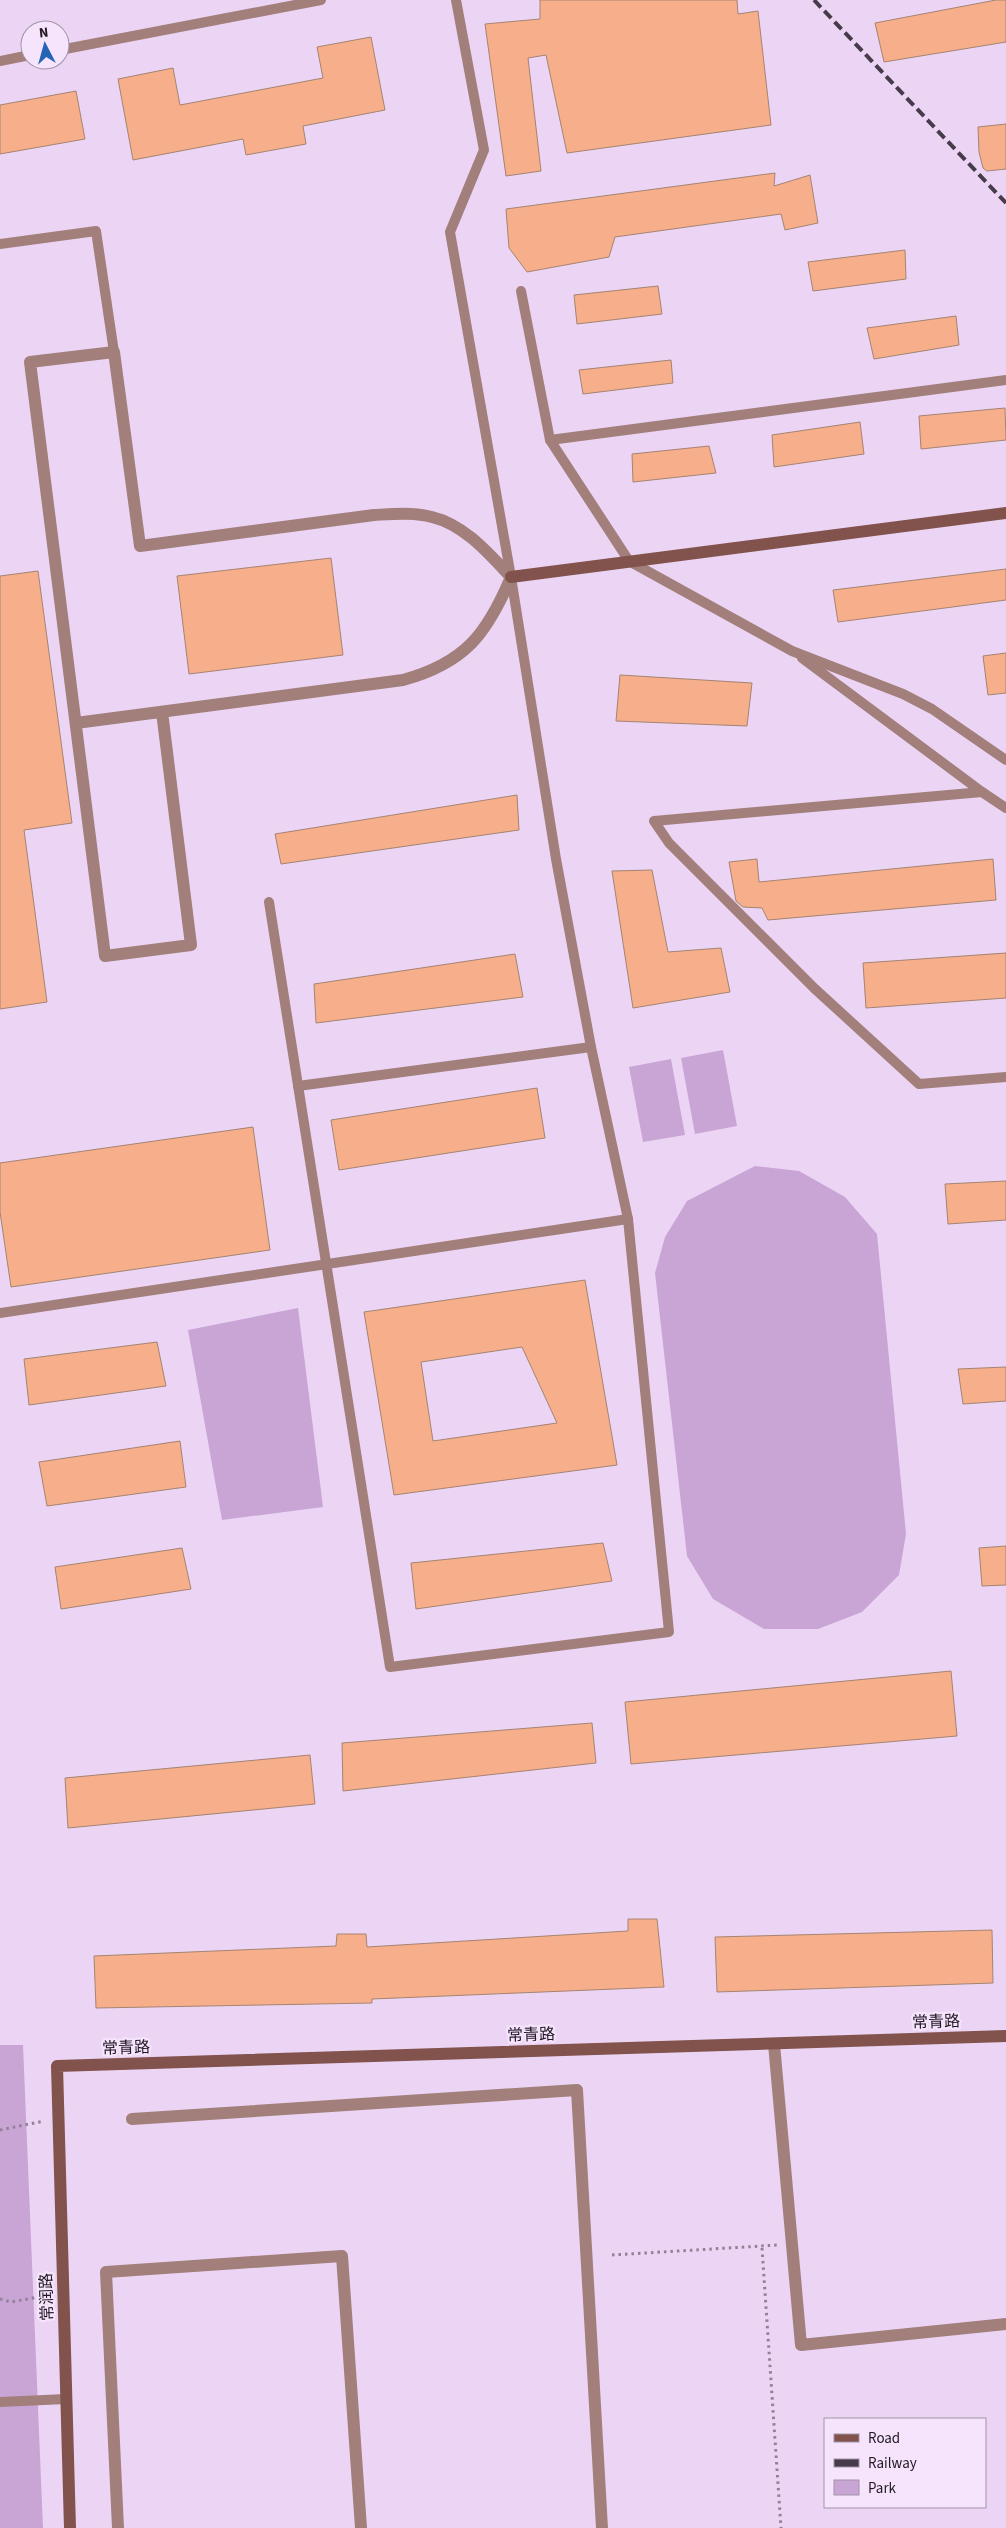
<svg xmlns="http://www.w3.org/2000/svg" width="1006" height="2528" font-family="'Source Sans 3','Noto Sans SC',sans-serif">
<rect width="100%" height="100%" fill="#ecd5f4"/>
<g fill="#c9a5d6">
<polygon points="723,1050 737,1126 695,1134 681,1058"/>
<polygon points="671,1059 685,1135 643,1142 629,1067"/>
<polygon points="755,1166 799,1171 845,1197 877,1234 906,1534 899,1575 862,1612 818,1629 764,1629 713,1599 687,1556 655,1273 665,1237 687,1201"/>
<polygon points="298,1308 323,1507 222,1520 188,1330"/>
<polygon points="0,2045 23,2045 43,2528 0,2528"/>
</g>
<g fill="#f6af8a" stroke="#a58372" fill-rule="evenodd">
<polygon points="540,0 737,0 738,14 758,11 771,125 567,153 546,55 528,58 541,171 506,176 485,24 540,19"/>
<polygon points="996,0 1006,0 1006,42 884,62 875,23"/>
<polygon points="371,37 385,110 303,126 306,144 246,155 243,139 133,160 118,79 173,68 180,105 323,78 317,47"/>
<polygon points="76,91 85,139 0,154 0,105"/>
<polygon points="1006,124 1006,169 987,171 983,168 979,152 978,127"/>
<polygon points="775,173 774,186 810,175 818,223 785,230 781,214 615,237 609,257 527,272 509,248 506,209"/>
<polygon points="905,250 906,279 813,291 808,262"/>
<polygon points="658,286 662,314 577,324 574,295"/>
<polygon points="956,316 959,345 874,359 867,328"/>
<polygon points="671,360 673,383 583,394 579,370"/>
<polygon points="1005,408 1006,440 921,449 919,416"/>
<polygon points="860,422 864,454 774,467 772,435"/>
<polygon points="709,446 716,473 633,482 632,454"/>
<polygon points="331,558 343,655 189,674 177,576"/>
<polygon points="1006,569 1006,600 838,622 833,590"/>
<polygon points="38,571 72,823 24,830 47,1002 0,1009 0,576"/>
<polygon points="1006,653 1006,693 988,695 983,656"/>
<polygon points="620,675 752,683 747,726 616,721"/>
<polygon points="517,795 519,830 281,864 275,834"/>
<polygon points="757,859 759,882 993,859 996,900 768,920 762,908 743,907 736,901 729,862"/>
<polygon points="652,870 668,952 721,948 730,992 633,1008 612,871"/>
<polygon points="1006,953 1006,998 866,1008 863,963"/>
<polygon points="515,954 523,997 316,1023 314,984"/>
<polygon points="537,1088 545,1138 339,1170 331,1120"/>
<polygon points="253,1127 270,1250 11,1287 0,1212 0,1163"/>
<polygon points="1006,1181 1006,1220 948,1224 945,1184"/>
<path d="M585 1280 617 1465 394 1495 364 1312ZM522 1347 557 1423 433 1441 421 1362Z"/>
<polygon points="157,1342 166,1386 29,1405 24,1359"/>
<polygon points="1006,1367 1006,1401 963,1404 958,1369"/>
<polygon points="180,1441 186,1487 47,1506 39,1462"/>
<polygon points="603,1543 612,1581 416,1609 411,1563"/>
<polygon points="1006,1546 1006,1585 982,1586 979,1548"/>
<polygon points="182,1548 191,1589 61,1609 55,1567"/>
<polygon points="951,1671 957,1736 631,1764 625,1702"/>
<polygon points="592,1723 596,1763 343,1791 342,1743"/>
<polygon points="310,1755 315,1804 68,1828 65,1778"/>
<polygon points="628,1919 657,1919 664,1987 372,1999 372,2003 96,2008 94,1956 336,1946 337,1934 366,1934 367,1947 628,1931"/>
<polygon points="992,1930 993,1983 717,1992 715,1937"/>
</g>
<g fill="none" stroke-linecap="round" stroke-linejoin="round">
<g stroke="#918197" stroke-width="3" stroke-dasharray="2.5 4" stroke-linecap="butt">
<polyline points="0,2130 44,2121"/>
<polyline points="762,2248 781,2528"/>
<polyline points="612,2255 778,2245"/>
<polyline points="0,2299 11,2302 50,2295"/>
</g>
<g stroke="#a27f7b" stroke-width="10">
<polyline points="60,50 321,0"/>
<polyline points="0,61 30,55"/>
<polyline points="0,244 96,231 114,352"/>
<polyline points="521,291 550,440"/>
<polyline points="1006,380 550,440 629,561 792,651 903,694 932,709 1006,760"/>
<polyline points="802,658 982,792 654,821 669,843 814,988 919,1084 1006,1077"/>
<polyline points="982,792 1006,808"/>
<polyline points="269,902 390,1667 669,1632 628,1219 591,1047 556,859 511,577 450,232 484,150 456,0"/>
<polyline points="298,1086 591,1047"/>
<polyline points="0,1313 628,1219"/>
<polyline points="0,2402 66,2399"/>
</g>
<g stroke="#a27f7b" stroke-width="12">
<path d="M76 723 403 680C465 663 487 634 511 577 489 554 465 525 432 517 414 512 393 514 374 515L140 546 114 352 30 362 105 956 191 945 162 712"/>
<polyline points="774,2044 801,2345 1006,2324"/>
<polyline points="132,2119 577,2090 602,2528"/>
<polyline points="118,2528 106,2272 342,2256 361,2528"/>
</g>
<g stroke="#82524d" stroke-width="12">
<polyline points="511,577 1006,513"/>
<polyline points="70,2528 57,2066 1006,2036"/>
</g>
<polyline stroke="#463b4a" stroke-width="4" stroke-dasharray="10 5" stroke-linecap="butt" points="814,0 1006,203"/>
</g>
<g text-anchor="middle" dominant-baseline="central" stroke-width="4.5" stroke-linejoin="round" paint-order="stroke">
<g font-size="16" fill="#211924" stroke="#f6e4fd">
<text transform="translate(936 2022) rotate(-2)">常青路</text>
<text transform="translate(531 2035) rotate(-2)">常青路</text>
<text transform="translate(126 2048) rotate(-2)">常青路</text>
<text transform="translate(47 2297) rotate(-92)">常润路</text>
</g>
</g>
<rect x="824" y="2418" width="162" height="90" fill="#f6e4fd" stroke="#a193a6"/>
<rect x="834" y="2434" width="25" height="8" fill="#82524d" stroke="#a193a6"/>
<text x="868" y="2443" font-size="15" fill="#211924">Road</text>
<rect x="834" y="2459" width="25" height="8" fill="#463b4a" stroke="#a193a6"/>
<text x="868" y="2468" font-size="15" fill="#211924">Railway</text>
<rect x="834" y="2480" width="25" height="15" fill="#c9a5d6" stroke="#a193a6"/>
<text x="868" y="2493" font-size="15" fill="#211924">Park</text>
<g transform="translate(45 45) rotate(354)"><circle r="24" fill="#f6e4fd" stroke="#a193a6"/>
<path d="M0-4L9 19L0 12L-9 19Z" fill="#2563b4"/>
<text y="-8" font-size="14" font-weight="bold" text-anchor="middle" fill="#211924">N</text>
</g>
</svg>
